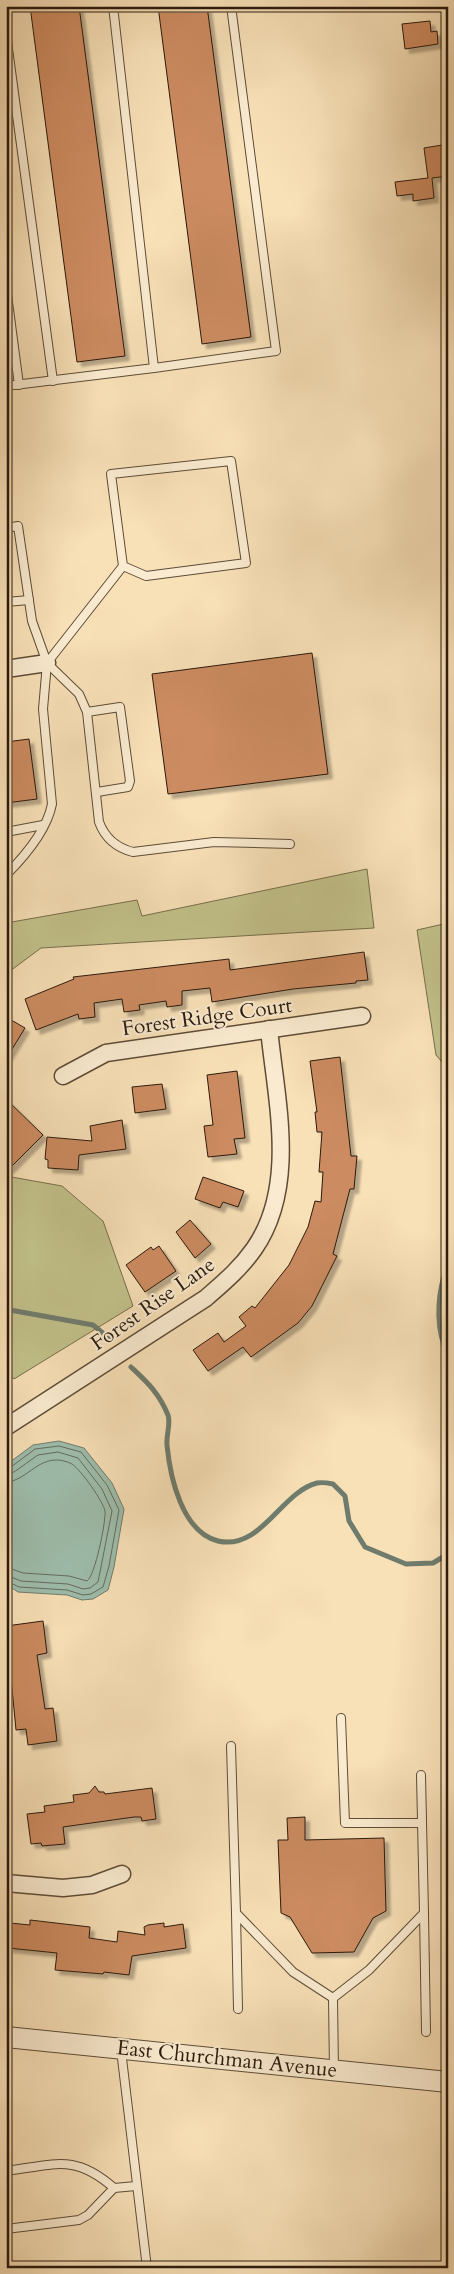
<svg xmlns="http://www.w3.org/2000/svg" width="454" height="2274" font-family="Cardo,serif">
<defs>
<filter id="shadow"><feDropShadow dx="4.5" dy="4.5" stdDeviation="1" flood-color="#0004"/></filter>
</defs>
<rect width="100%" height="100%" fill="#f8e0b7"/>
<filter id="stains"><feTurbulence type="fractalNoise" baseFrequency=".004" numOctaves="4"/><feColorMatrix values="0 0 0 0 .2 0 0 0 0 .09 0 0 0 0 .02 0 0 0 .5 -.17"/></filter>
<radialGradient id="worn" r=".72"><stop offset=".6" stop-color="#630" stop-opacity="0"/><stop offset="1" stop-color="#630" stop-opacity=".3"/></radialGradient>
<g fill="#c2c18a" stroke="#766e4c">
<polygon points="367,869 374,928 41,948 6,974 6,923 137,900 142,916"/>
<polygon points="448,923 448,1069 436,1055 417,930"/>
<polygon points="6,1176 62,1186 103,1221 133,1306 14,1379 6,1370"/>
</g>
<polygon fill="#9dbdac" stroke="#6f7c6d" points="59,1441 84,1448 112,1483 124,1509 114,1567 108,1590 93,1599 82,1600 67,1595 18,1592 6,1584 6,1465 33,1445"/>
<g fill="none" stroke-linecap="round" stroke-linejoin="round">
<g stroke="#646c5d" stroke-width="1">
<polyline points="6,1468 11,1467 35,1449 59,1446 81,1452 107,1485 119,1510 109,1566 103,1587 91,1594 83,1595 67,1590 19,1587 6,1581"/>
<polyline points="6,1474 14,1472 38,1455 58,1452 78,1458 102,1489 112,1511 98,1582 90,1588 83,1589 68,1584 21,1581 6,1575"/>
<path d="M6 1482C26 1481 36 1459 58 1460 61 1460 69 1462 72 1464 81 1470 103 1501 105 1511 106 1522 95 1576 87 1581L69 1576 23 1573 6 1567"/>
</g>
<g stroke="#6f7c6d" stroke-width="5">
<path d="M448 1274 444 1276C437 1300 436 1331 448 1355"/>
<polyline points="6,1307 10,1310 93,1325 110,1339"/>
<path d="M131 1367C148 1383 159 1393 168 1415 171 1424 166 1435 167 1445 170 1477 182 1532 218 1541 261 1551 281 1492 317 1483 322 1482 328 1483 333 1484L345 1496 349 1521 365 1547 406 1564 433 1563 448 1554"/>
</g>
</g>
<g fill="#cc8b60" stroke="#2b1a0e" filter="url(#shadow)">
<polygon points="30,6 79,6 125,356 77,362"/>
<polygon points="158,6 207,6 251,337 202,344"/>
<polygon points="430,21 431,32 437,31 438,44 405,49 402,24"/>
<polygon points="448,144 448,176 432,178 434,198 413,201 413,194 397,196 395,182 428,178 424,148"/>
<polygon points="312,653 328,774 168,794 152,674"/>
<polygon points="29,739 37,799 6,803 6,742"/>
<polygon points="364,952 368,980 356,981 356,983 293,989 212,1002 210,988 182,991 182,1005 167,1007 166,1001 139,1005 140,1010 124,1012 122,999 94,1003 95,1017 79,1019 78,1014 36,1030 25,999 74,979 73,977 229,959 230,970"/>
<polygon points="6,1017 25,1028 6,1059"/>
<polygon points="340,1057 351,1156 357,1156 354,1189 350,1189 333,1254 337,1256 312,1306 298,1323 251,1357 243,1347 208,1371 193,1350 218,1333 224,1342 246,1326 239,1317 252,1306 255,1308 289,1265 308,1227 315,1201 321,1202 323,1172 319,1172 322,1132 317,1132 315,1112 317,1112 310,1061"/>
<polygon points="237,1071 245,1138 234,1139 237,1154 208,1157 204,1126 213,1125 207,1075"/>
<polygon points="162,1084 166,1109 135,1113 132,1087"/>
<polygon points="6,1099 43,1135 6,1172"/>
<polygon points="122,1120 126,1149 79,1155 78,1170 48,1168 48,1160 45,1159 47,1137 92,1141 90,1126"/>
<polygon points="203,1177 244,1191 238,1207 223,1202 220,1208 195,1199"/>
<polygon points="190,1220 211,1244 195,1258 176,1232"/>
<polygon points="159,1246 176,1271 145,1292 126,1265 151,1247 153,1250"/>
<polygon points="43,1621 47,1653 37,1655 45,1709 53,1708 57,1741 28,1745 26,1729 16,1730 6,1626"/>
<polygon points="95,1786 99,1792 104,1792 105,1794 152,1788 156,1819 142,1821 141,1817 134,1817 63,1827 65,1844 42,1846 41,1843 31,1844 27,1814 45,1812 44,1806 74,1802 73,1795 89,1793"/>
<polygon points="305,1817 305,1840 384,1838 386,1911 373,1918 354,1952 312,1953 290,1917 281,1913 278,1840 288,1840 287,1818"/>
<polygon points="30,1920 90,1927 89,1938 117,1942 118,1931 145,1935 144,1927 148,1925 164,1923 164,1927 183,1924 186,1948 132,1956 129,1975 104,1972 103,1974 55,1970 57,1953 8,1948 10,1923 30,1925"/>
</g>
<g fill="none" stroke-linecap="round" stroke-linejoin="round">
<g stroke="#5e4c38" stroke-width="10">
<g id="service">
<polyline points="6,34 53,381"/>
<polyline points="6,287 19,385"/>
<polyline points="154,368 276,351 231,6"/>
<polyline points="6,386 154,368 113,6"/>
<path d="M6 528 18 526 32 621 47 663 43 709 52 804C47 830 24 857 6 875"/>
<polyline points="6,602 29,600"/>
<polyline points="47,663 123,566 146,576 246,563 231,461 111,474 123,566"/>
<path d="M47 663 79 694 87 712 99 822C105 838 117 848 133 852L214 842 290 844"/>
<polyline points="87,712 120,707 130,781 128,787 97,792"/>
<polyline points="6,832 43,825"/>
<polyline points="341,1718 345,1823 422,1823"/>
<polyline points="231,1746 236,1913 293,1972 333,1998"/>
<polyline points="236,1913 238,2009"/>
<polyline points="424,1913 426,2032"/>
<polyline points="121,2050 147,2268"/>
<polyline points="334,2070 333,1998 369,1970 424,1913 421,1775"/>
<path d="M6 2171C55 2165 74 2153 114 2188"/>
<polyline points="6,2229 79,2220 88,2215 114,2188 136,2186"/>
</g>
</g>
<g stroke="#5e4c38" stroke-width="19">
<g id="minor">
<polyline points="6,669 47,663"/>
<polyline points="63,1076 106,1053 362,1016"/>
<path d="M6 1427 206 1298C223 1283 240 1269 254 1249 298 1186 276 1100 269 1029"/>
<polyline points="6,1883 63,1888 92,1885 122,1874"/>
</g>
</g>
<g stroke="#5e4c38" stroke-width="22">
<polyline id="tertiary" points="6,2037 448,2082"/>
</g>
<use href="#service" stroke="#faebd0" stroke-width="8"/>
<use href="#minor" stroke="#faebd0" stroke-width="16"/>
<use href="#tertiary" stroke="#faebd0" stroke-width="20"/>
</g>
<g text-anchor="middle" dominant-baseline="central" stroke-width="4" stroke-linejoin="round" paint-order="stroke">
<g font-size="21" fill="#2b1a0e" stroke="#faebd0">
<text transform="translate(207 1017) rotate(-8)">Forest Ridge Court</text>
<text transform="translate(153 1304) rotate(-35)">Forest Rise Lane</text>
<text transform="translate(227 2059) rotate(6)">East Churchman Avenue</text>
</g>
</g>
<rect width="454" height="2274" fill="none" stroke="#f8e0b7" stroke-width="25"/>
<rect x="8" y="8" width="439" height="2259" fill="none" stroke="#2b1a0e" stroke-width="2.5"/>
<rect x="12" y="12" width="429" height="2249" fill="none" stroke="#2b1a0e"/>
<rect width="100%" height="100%" filter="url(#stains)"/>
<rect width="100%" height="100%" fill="url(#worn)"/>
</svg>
